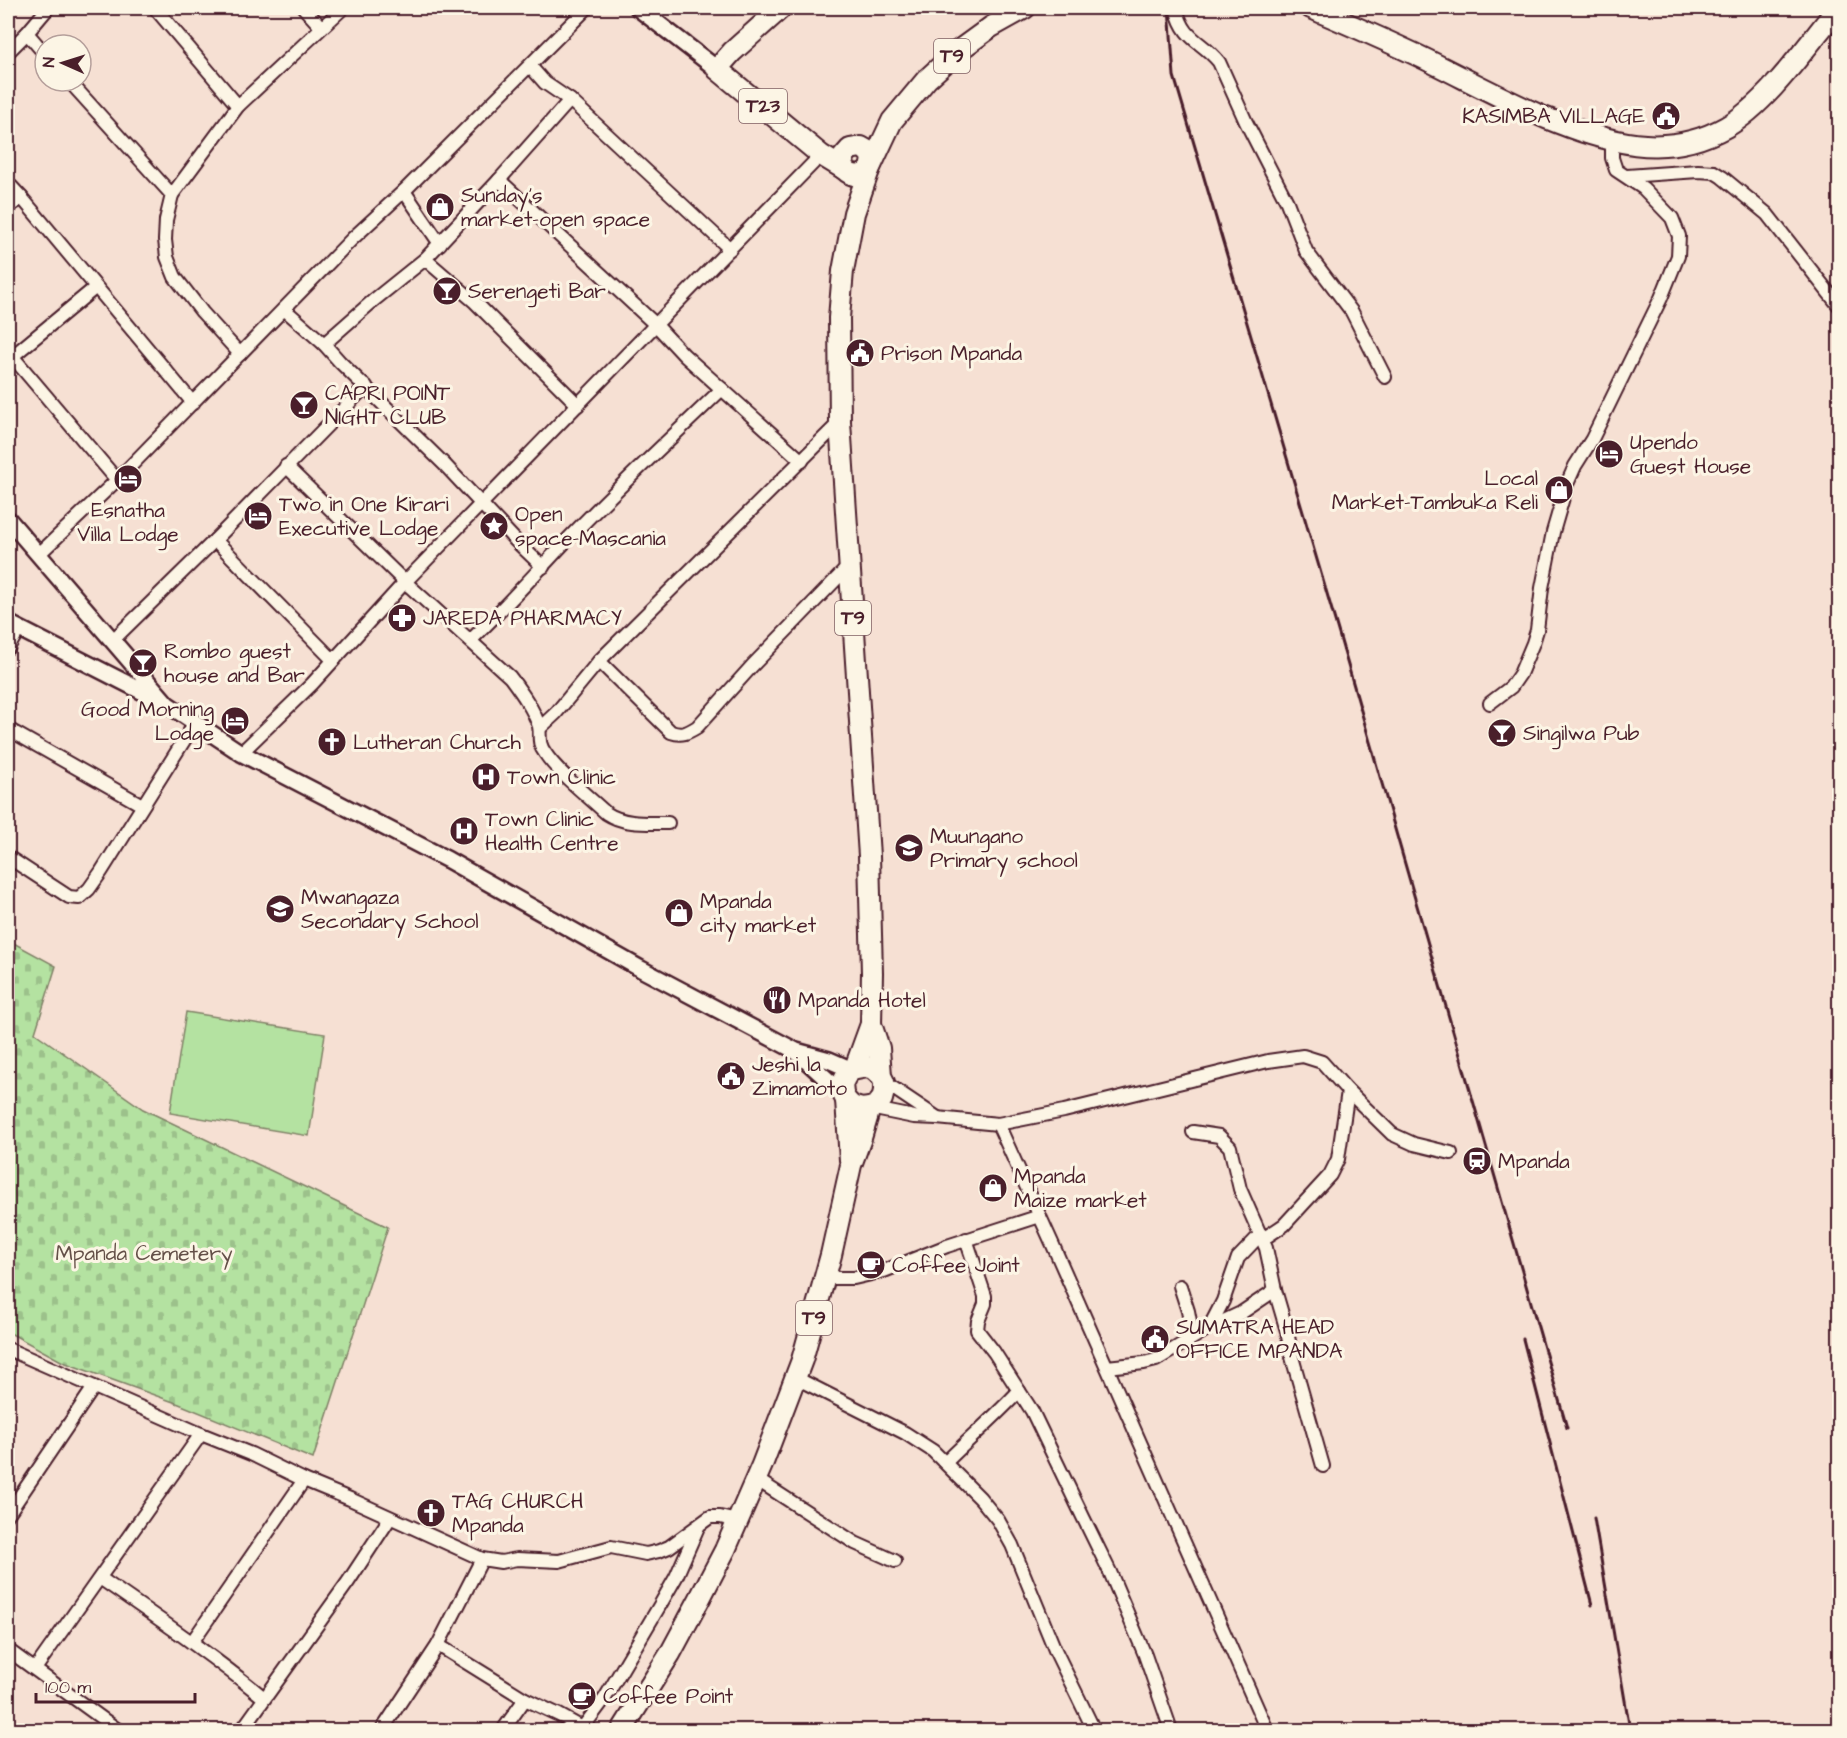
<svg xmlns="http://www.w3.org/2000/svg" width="1847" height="1738" font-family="'Architects Daughter',sans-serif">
<defs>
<pattern id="cemetery-stones" width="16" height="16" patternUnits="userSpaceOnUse" patternTransform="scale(1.5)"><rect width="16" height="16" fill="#b4e2a1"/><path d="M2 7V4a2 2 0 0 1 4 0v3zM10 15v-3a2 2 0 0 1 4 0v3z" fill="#9cc18b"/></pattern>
</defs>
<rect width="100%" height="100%" fill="#f6e0d3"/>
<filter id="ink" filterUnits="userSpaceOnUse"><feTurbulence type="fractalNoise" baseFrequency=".0167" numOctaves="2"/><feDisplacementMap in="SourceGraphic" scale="12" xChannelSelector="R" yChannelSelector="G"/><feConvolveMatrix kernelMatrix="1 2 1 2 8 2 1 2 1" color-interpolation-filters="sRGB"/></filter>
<g filter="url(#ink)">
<polygon fill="url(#cemetery-stones)" stroke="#7f8066" stroke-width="1.5" points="8,940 56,966 35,1033 143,1109 388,1227 313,1459 179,1404 63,1362 8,1332"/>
<polygon fill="#b4e2a1" stroke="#7f8066" stroke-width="1.5" points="186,1012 325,1034 309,1136 170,1113"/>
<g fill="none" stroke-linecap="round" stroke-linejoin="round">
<g stroke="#4a1f2b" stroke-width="16">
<g id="minor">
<polyline points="155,8 238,106"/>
<polyline points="304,8 321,27"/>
<path d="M1176 8C1185 42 1200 39 1219 62L1246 122 1287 202 1306 251 1352 312 1385 377"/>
<polyline points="27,33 45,54"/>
<polyline points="8,52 27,33 48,8"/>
<polyline points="530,66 545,83 570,100 730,249"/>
<polyline points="69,81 172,195"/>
<polyline points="1627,176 1698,171 1714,172 1722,177 1767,214 1840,307"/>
<polyline points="499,180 656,325 684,355 802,461"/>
<polyline points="8,183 22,198 193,403"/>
<polyline points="404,191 440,244"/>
<polyline points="8,207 22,198"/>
<polyline points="425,259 475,302 578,405"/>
<polyline points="284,309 324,344 340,362 444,464 516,541 543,567"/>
<polyline points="324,344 374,300 425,259 499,180 570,100"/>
<polyline points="240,354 202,312 175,277 167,257 165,240 166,220 172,195 238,106 343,8"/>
<polyline points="12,356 117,480"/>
<polyline points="8,360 96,287"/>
<path d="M286 466 405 582 510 677C521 692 533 708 539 726 541 736 537 742 545 753 557 772 588 796 606 813 624 825 647 823 668 823"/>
<polyline points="215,540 333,660"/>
<polyline points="38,555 117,480 352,239 404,191 587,8"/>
<path d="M471 640C504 608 535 574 567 540 617 488 670 439 722 389"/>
<polyline points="112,641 215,540 366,386"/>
<polyline points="8,648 19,629"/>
<path d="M599 661 671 732C682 736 687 733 697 727L752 666 849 566"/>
<polyline points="1490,703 1511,687 1520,674 1533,643 1537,630 1542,588 1553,532 1567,484 1575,466 1592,439 1661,298 1678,256 1679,236 1672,218 1643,188 1616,170 1612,158 1612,141"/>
<polyline points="540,728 556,713 599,661 840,422"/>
<polyline points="8,729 142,805"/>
<polyline points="241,753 312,684 405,582 821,155"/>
<polyline points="8,857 69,897 79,898 89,889 101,872 195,723"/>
<polyline points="884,1082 936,1117"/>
<polyline points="870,1108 914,1117 937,1118 998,1124 1064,1111 1268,1061 1303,1056 1322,1062 1348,1091 1392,1134 1414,1144 1451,1153"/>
<polyline points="998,1124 1052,1243 1267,1730"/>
<polyline points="1193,1132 1219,1136 1230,1147 1240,1189 1266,1248 1275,1290 1287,1331 1292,1357 1323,1466"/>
<polyline points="966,1239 985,1296 985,1304 978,1321 977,1330 994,1352 1032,1411 1083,1517 1110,1572 1145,1655 1171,1730"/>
<polyline points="1263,1239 1284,1225 1330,1175 1338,1159 1348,1091"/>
<polyline points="826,1278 854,1278 884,1271 947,1246 1040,1216"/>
<polyline points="1180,1286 1188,1311 1193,1337"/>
<polyline points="1209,1328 1223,1301 1238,1258 1261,1234"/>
<polyline points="8,1349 201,1434 251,1454 304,1480 350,1499 482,1559 501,1562 517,1559 559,1561 611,1547 646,1554 659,1551 669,1547 710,1517 720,1517 737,1521"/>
<polyline points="1107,1367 1144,1363 1156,1360 1209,1328 1241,1313 1275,1290"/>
<polyline points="796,1378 905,1433 933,1451 980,1498 998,1520 1012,1545 1055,1650 1094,1730"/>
<path d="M946 1462C970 1438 996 1416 1019 1391"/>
<polyline points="756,1479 855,1543 895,1561"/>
<polyline points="8,1514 94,1387"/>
<path d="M100 1578C156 1617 212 1655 264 1698"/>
<polyline points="192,1642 304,1480"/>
<polyline points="438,1645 525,1699 559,1715 586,1730"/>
<polyline points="8,1650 118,1730"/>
<polyline points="35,1669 201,1434"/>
<polyline points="242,1730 348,1582 390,1518"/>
<polyline points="382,1730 438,1645 482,1559"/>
<polyline points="503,1730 525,1699"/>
<polyline points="581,1730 605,1698 660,1605 676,1577 698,1527"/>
</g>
</g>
<g stroke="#4a1f2b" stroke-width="20">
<g id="tertiary">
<polyline points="638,8 717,69"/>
<polyline points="8,519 167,704 241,753 448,860 641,969 796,1051 829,1060 852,1070"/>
<polyline points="8,623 159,700"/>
<polyline points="798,1053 843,1094"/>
</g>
</g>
<g stroke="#4a1f2b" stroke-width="24">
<polyline id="primary" points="781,8 732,52 717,69 821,155 844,169"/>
</g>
<g stroke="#4a1f2b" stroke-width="24">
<g id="trunk">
<path d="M1311 8C1348 24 1386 40 1423 58 1464 78 1504 100 1546 118 1606 142 1665 161 1726 127 1767 104 1808 44 1838 8"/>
<path d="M869 170C861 178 852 177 844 169L843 157 850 149 861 147C869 151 873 156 871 165"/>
<polyline points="855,1068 871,1024"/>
<polyline points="881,1076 873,1069 867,1067 852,1070 846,1076 842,1084 843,1094 846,1100 852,1106 861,1109 870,1108 877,1105 882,1099 884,1091 884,1082 881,1076 879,1048 871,1024 872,973 869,856 840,422 839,318 843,271 854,213 869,170 892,121 927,79 958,51 991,27 1025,8"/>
<polyline points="846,1100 850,1160"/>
<polyline points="622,1730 670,1654 699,1600 725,1550 762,1465 802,1360 831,1255 851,1165 861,1138 870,1108"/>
</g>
</g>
<use href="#minor" stroke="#fcf5e5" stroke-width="12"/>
<use href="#tertiary" stroke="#fcf5e5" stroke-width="15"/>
<use href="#primary" stroke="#fcf5e5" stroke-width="20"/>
<use href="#trunk" stroke="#fcf5e5" stroke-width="20"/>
<g stroke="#4a1f2b" stroke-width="3">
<polyline points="1169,8 1174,76 1341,641 1567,1428"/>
<polyline points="1523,1339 1592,1605"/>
<polyline points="1594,1518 1630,1730"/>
</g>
</g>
</g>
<defs>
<g id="civic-disc" transform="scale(1.5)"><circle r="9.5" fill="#4a1f2b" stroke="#fcf5e5"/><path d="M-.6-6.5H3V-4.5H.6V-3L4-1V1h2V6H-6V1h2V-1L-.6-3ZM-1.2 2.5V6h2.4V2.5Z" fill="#fff"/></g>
<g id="shop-disc" transform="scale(1.5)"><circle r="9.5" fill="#4a1f2b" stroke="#fcf5e5"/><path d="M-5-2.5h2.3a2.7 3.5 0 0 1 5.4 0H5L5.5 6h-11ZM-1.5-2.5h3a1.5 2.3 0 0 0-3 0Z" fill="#fff"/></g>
<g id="bar-disc" transform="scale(1.5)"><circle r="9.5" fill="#4a1f2b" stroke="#fcf5e5"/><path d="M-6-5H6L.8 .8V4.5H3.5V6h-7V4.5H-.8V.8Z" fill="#fff"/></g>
<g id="hotel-disc" transform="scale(1.5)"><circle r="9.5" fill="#4a1f2b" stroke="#fcf5e5"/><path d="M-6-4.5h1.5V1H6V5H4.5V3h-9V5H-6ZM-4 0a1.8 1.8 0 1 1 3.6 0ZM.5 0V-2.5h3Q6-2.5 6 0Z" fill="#fff"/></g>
<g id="sight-disc" transform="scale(1.5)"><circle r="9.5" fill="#4a1f2b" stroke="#fcf5e5"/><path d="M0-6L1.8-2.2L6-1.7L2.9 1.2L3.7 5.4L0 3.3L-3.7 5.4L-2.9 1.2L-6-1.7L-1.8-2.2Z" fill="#fff"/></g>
<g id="pharmacy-disc" transform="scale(1.5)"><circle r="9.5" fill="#4a1f2b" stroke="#fcf5e5"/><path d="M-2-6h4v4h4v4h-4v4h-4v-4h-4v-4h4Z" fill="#fff"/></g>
<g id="church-disc" transform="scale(1.5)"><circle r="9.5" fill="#4a1f2b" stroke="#fcf5e5"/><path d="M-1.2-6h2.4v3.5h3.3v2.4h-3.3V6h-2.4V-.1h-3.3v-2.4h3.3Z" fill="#fff"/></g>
<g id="hospital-disc" transform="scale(1.5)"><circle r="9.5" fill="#4a1f2b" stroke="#fcf5e5"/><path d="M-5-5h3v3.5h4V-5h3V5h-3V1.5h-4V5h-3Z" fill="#fff"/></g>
<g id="school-disc" transform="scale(1.5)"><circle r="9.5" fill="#4a1f2b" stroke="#fcf5e5"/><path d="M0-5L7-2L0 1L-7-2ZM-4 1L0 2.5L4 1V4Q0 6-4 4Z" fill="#fff"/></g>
<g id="restaurant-disc" transform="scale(1.5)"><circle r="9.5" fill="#4a1f2b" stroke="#fcf5e5"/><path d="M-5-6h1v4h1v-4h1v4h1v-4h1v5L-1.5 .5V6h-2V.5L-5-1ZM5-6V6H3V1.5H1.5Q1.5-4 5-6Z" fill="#fff"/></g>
<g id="station-disc" transform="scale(1.5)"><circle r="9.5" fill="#4a1f2b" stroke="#fcf5e5"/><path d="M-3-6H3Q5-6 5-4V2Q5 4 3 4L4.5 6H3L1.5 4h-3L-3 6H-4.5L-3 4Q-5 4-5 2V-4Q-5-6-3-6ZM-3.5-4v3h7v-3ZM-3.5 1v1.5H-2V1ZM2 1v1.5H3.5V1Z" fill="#fff"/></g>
<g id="cafe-disc" transform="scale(1.5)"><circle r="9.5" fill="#4a1f2b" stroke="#fcf5e5"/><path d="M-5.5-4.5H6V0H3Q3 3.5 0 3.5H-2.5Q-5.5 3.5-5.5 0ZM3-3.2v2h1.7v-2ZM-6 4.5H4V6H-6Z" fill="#fff"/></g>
</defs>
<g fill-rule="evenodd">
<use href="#civic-disc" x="1666" y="116"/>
<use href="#shop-disc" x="440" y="207"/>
<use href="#bar-disc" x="447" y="291"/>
<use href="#civic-disc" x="860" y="353"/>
<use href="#bar-disc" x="304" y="405"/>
<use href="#hotel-disc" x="1609" y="454"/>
<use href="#hotel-disc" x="128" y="479"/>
<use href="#shop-disc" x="1559" y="490"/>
<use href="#hotel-disc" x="258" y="516"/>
<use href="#sight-disc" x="494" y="526"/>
<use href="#pharmacy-disc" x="402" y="618"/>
<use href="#bar-disc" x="143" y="663"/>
<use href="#hotel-disc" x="235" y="721"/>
<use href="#bar-disc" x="1502" y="733"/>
<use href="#church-disc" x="332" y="742"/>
<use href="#hospital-disc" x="486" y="777"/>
<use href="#hospital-disc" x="464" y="831"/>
<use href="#school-disc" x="909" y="848"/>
<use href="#school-disc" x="280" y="909"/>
<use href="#shop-disc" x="679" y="913"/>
<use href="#restaurant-disc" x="777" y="1000"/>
<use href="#civic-disc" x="731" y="1076"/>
<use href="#station-disc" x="1477" y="1161"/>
<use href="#shop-disc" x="993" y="1188"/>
<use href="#cafe-disc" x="871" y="1265"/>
<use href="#civic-disc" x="1155" y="1339"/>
<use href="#church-disc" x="431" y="1513"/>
<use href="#cafe-disc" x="582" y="1696"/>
</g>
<g text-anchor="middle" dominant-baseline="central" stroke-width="6" stroke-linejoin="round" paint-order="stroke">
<g fill="#fcf5e5" stroke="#7f5f63" stroke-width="1.5">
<rect x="934" y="39" width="36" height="34" rx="4.5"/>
<rect x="739" y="89" width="48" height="34" rx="4.5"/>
<rect x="835" y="601" width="36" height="34" rx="4.5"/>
<rect x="796" y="1301" width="36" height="34" rx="4.5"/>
</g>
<g font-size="20" font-weight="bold" fill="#4a1f2b">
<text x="952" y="56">T9</text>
<text x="763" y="106">T23</text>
<text x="853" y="618">T9</text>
<text x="814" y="1318">T9</text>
</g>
<g font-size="21" fill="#4a1f2b" stroke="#fcf5e5" text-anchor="start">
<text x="1645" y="116" text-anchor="end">KASIMBA VILLAGE</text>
<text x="461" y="195">Sunday's<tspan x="461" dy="24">market-open space</tspan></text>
<text x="468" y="291">Serengeti Bar</text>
<text x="881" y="353">Prison Mpanda</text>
<text x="325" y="393">CAPRI POINT<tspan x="325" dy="24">NIGHT CLUB</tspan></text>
<text x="1630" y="442">Upendo<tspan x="1630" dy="24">Guest House</tspan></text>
<text x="1538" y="478" text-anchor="end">Local<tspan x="1538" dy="24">Market-Tambuka Reli</tspan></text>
<text x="279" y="504">Two in One Kirari<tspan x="279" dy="24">Executive Lodge</tspan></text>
<text x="128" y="510" text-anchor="middle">Esnatha<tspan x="128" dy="24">Villa Lodge</tspan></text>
<text x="515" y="514">Open<tspan x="515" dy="24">space-Mascania</tspan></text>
<text x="423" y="618">JAREDA PHARMACY</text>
<text x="164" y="651">Rombo guest<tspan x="164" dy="24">house and Bar</tspan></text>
<text x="214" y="709" text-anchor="end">Good Morning<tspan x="214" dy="24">Lodge</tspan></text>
<text x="1523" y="733">Singilwa Pub</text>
<text x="353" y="742">Lutheran Church</text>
<text x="507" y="777">Town Clinic</text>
<text x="485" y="819">Town Clinic<tspan x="485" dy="24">Health Centre</tspan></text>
<text x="930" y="836">Muungano<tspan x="930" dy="24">Primary school</tspan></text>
<text x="301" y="897">Mwangaza<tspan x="301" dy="24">Secondary School</tspan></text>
<text x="700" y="901">Mpanda<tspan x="700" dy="24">city market</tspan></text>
<text x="798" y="1000">Mpanda Hotel</text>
<text x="752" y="1064">Jeshi la<tspan x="752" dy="24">Zimamoto</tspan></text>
<text x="1498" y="1161">Mpanda</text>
<text x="1014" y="1176">Mpanda<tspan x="1014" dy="24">Maize market</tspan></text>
<text x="892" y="1265">Coffee Joint</text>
<text x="1176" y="1327">SUMATRA HEAD<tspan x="1176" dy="24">OFFICE MPANDA</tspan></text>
<text x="452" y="1501">TAG CHURCH<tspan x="452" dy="24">Mpanda</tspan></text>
<text x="603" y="1696">Coffee Point</text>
</g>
<g font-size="21" fill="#645048" stroke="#fcf5e5">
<text x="144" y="1253">Mpanda Cemetery</text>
</g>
</g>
<rect width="1847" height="1738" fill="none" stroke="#fcf5e5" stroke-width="30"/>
<rect x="15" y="15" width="1817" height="1708" fill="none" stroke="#4a1f2b" stroke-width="2" filter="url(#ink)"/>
<g transform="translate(63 63) rotate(273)"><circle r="28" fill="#fcf5e5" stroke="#b59f9b" stroke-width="1.5"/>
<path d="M0-4.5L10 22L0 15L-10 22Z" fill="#4a1f2b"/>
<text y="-9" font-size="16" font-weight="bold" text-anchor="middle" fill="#4a1f2b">N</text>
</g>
<path d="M36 1693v9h159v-9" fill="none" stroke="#4a1f2b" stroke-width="3"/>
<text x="45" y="1693" font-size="18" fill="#4a1f2b" stroke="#fcf5e5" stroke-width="4.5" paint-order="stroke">100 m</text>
</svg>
